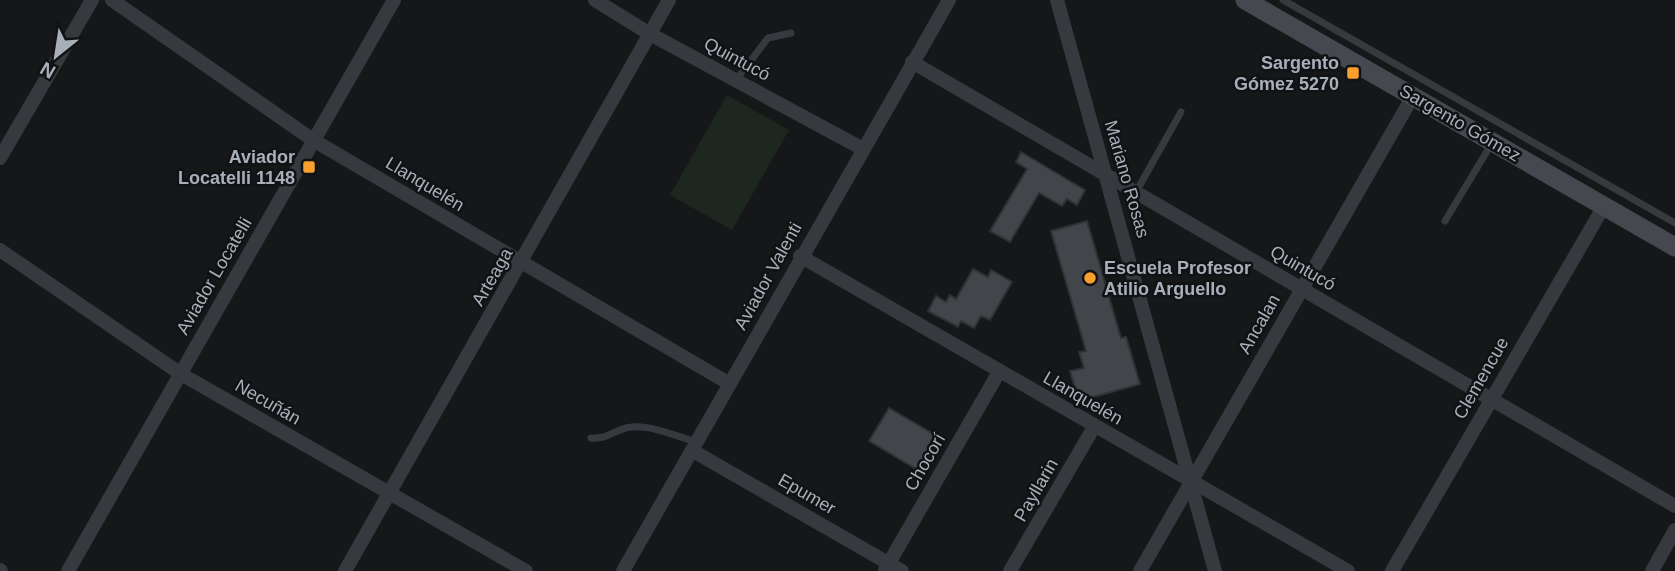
<svg xmlns="http://www.w3.org/2000/svg" width="1675" height="571" font-family="Helvetica,sans-serif">
<rect width="100%" height="100%" fill="#161719"/>
<polygon fill="#1e271f" points="727,95 789,130 732,230 670,195"/>
<g fill="#424549" stroke="#303135" stroke-width="2">
<polygon points="1021,152 1085,190 1077,205 1067,199 1062,206 1039,193 1010,242 990,231 1027,169 1016,162"/>
<polygon points="1087,221 1121,338 1126,337 1140,384 1079,401 1070,371 1084,368 1079,352 1086,351 1051,231"/>
<polygon points="973,269 988,277 991,270 1012,282 990,320 981,316 974,328 961,321 958,327 928,311 936,296 946,302 950,295 956,299"/>
<polygon points="889,408 937,436 918,470 869,441"/>
</g>
<g fill="none" stroke-linecap="round" stroke-linejoin="round">
<g stroke="#37393e" stroke-width="7">
<polyline points="1283,0 1675,223"/>
<polyline points="736,80 768,38 791,33"/>
<polyline points="1136,192 1181,112"/>
<polyline points="1445,221 1492,143"/>
<path d="M591 438C608 440 616 428 632 427 652 425 678 437 697 442"/>
</g>
<g stroke="#37393e" stroke-width="14">
<polyline points="112,0 313,140 730,384"/>
<polyline points="595,0 650,34 863,149"/>
<polyline points="1057,0 1215,571"/>
<polyline points="912,62 1675,506"/>
<polyline points="0,158 92,0"/>
<polyline points="0,250 181,374 526,571"/>
<polyline points="800,256 1348,571"/>
<polyline points="693,451 902,571"/>
<polyline points="0,570 1,571"/>
<polyline points="885,570 999,372"/>
<polyline points="68,571 394,0"/>
<polyline points="345,571 669,0"/>
<polyline points="623,571 949,0"/>
<polyline points="1010,571 1094,427"/>
<polyline points="1140,571 1413,96"/>
<polyline points="1392,571 1604,206"/>
<polyline points="1652,571 1675,530"/>
</g>
<polyline stroke="#45484e" stroke-width="19" points="1245,0 1675,247"/>
</g>
<g fill="#f99f2e" stroke="#111214" stroke-width="2.5">
<rect x="1346" y="66" width="14" height="14" rx="3.5"/>
<rect x="302" y="160" width="14" height="14" rx="3.5"/>
<circle cx="1090" cy="278" r="7"/>
</g>
<g text-anchor="middle" dominant-baseline="central" stroke-width="5" stroke-linejoin="round" paint-order="stroke">
<g font-size="18" fill="#a8afb9" stroke="#111214">
<text transform="translate(737 59) rotate(28)">Quintucó</text>
<text transform="translate(1460 123) rotate(30)">Sargento Gómez</text>
<text transform="translate(1127 179) rotate(74)">Mariano Rosas</text>
<text transform="translate(425 184) rotate(31)">Llanquelén</text>
<text transform="translate(1303 268) rotate(30)">Quintucó</text>
<text transform="translate(214 276) rotate(-60)">Aviador Locatelli</text>
<text transform="translate(768 276) rotate(-61)">Aviador Valenti</text>
<text transform="translate(492 277) rotate(-60)">Arteaga</text>
<text transform="translate(1259 324) rotate(-60)">Ancalan</text>
<text transform="translate(1481 378) rotate(-60)">Clemencue</text>
<text transform="translate(1083 398) rotate(30)">Llanquelén</text>
<text transform="translate(268 402) rotate(30)">Necuñán</text>
<text transform="translate(925 462) rotate(-60)">Chocorí</text>
<text transform="translate(1036 490) rotate(-60)">Payllarin</text>
<text transform="translate(807 494) rotate(30)">Epumer</text>
</g>
<g font-size="18" font-weight="bold" fill="#a8afb9" stroke="#111214" text-anchor="end">
<text x="1339" y="63">Sargento<tspan x="1339" dy="21">Gómez 5270</tspan></text>
<text x="295" y="157">Aviador<tspan x="295" dy="21">Locatelli 1148</tspan></text>
<text x="1104" y="268" text-anchor="start">Escuela Profesor<tspan x="1104" dy="21">Atilio Arguello</tspan></text>
</g>
</g>
<g transform="translate(56 56) rotate(210)" stroke="#111214" stroke-width="5" paint-order="stroke">
<path d="M0-5L12 26L0 18L-12 26Z" fill="#a8afb9"/>
<text y="-10" font-size="19" font-weight="bold" text-anchor="middle" fill="#a8afb9">N</text>
</g>
</svg>
